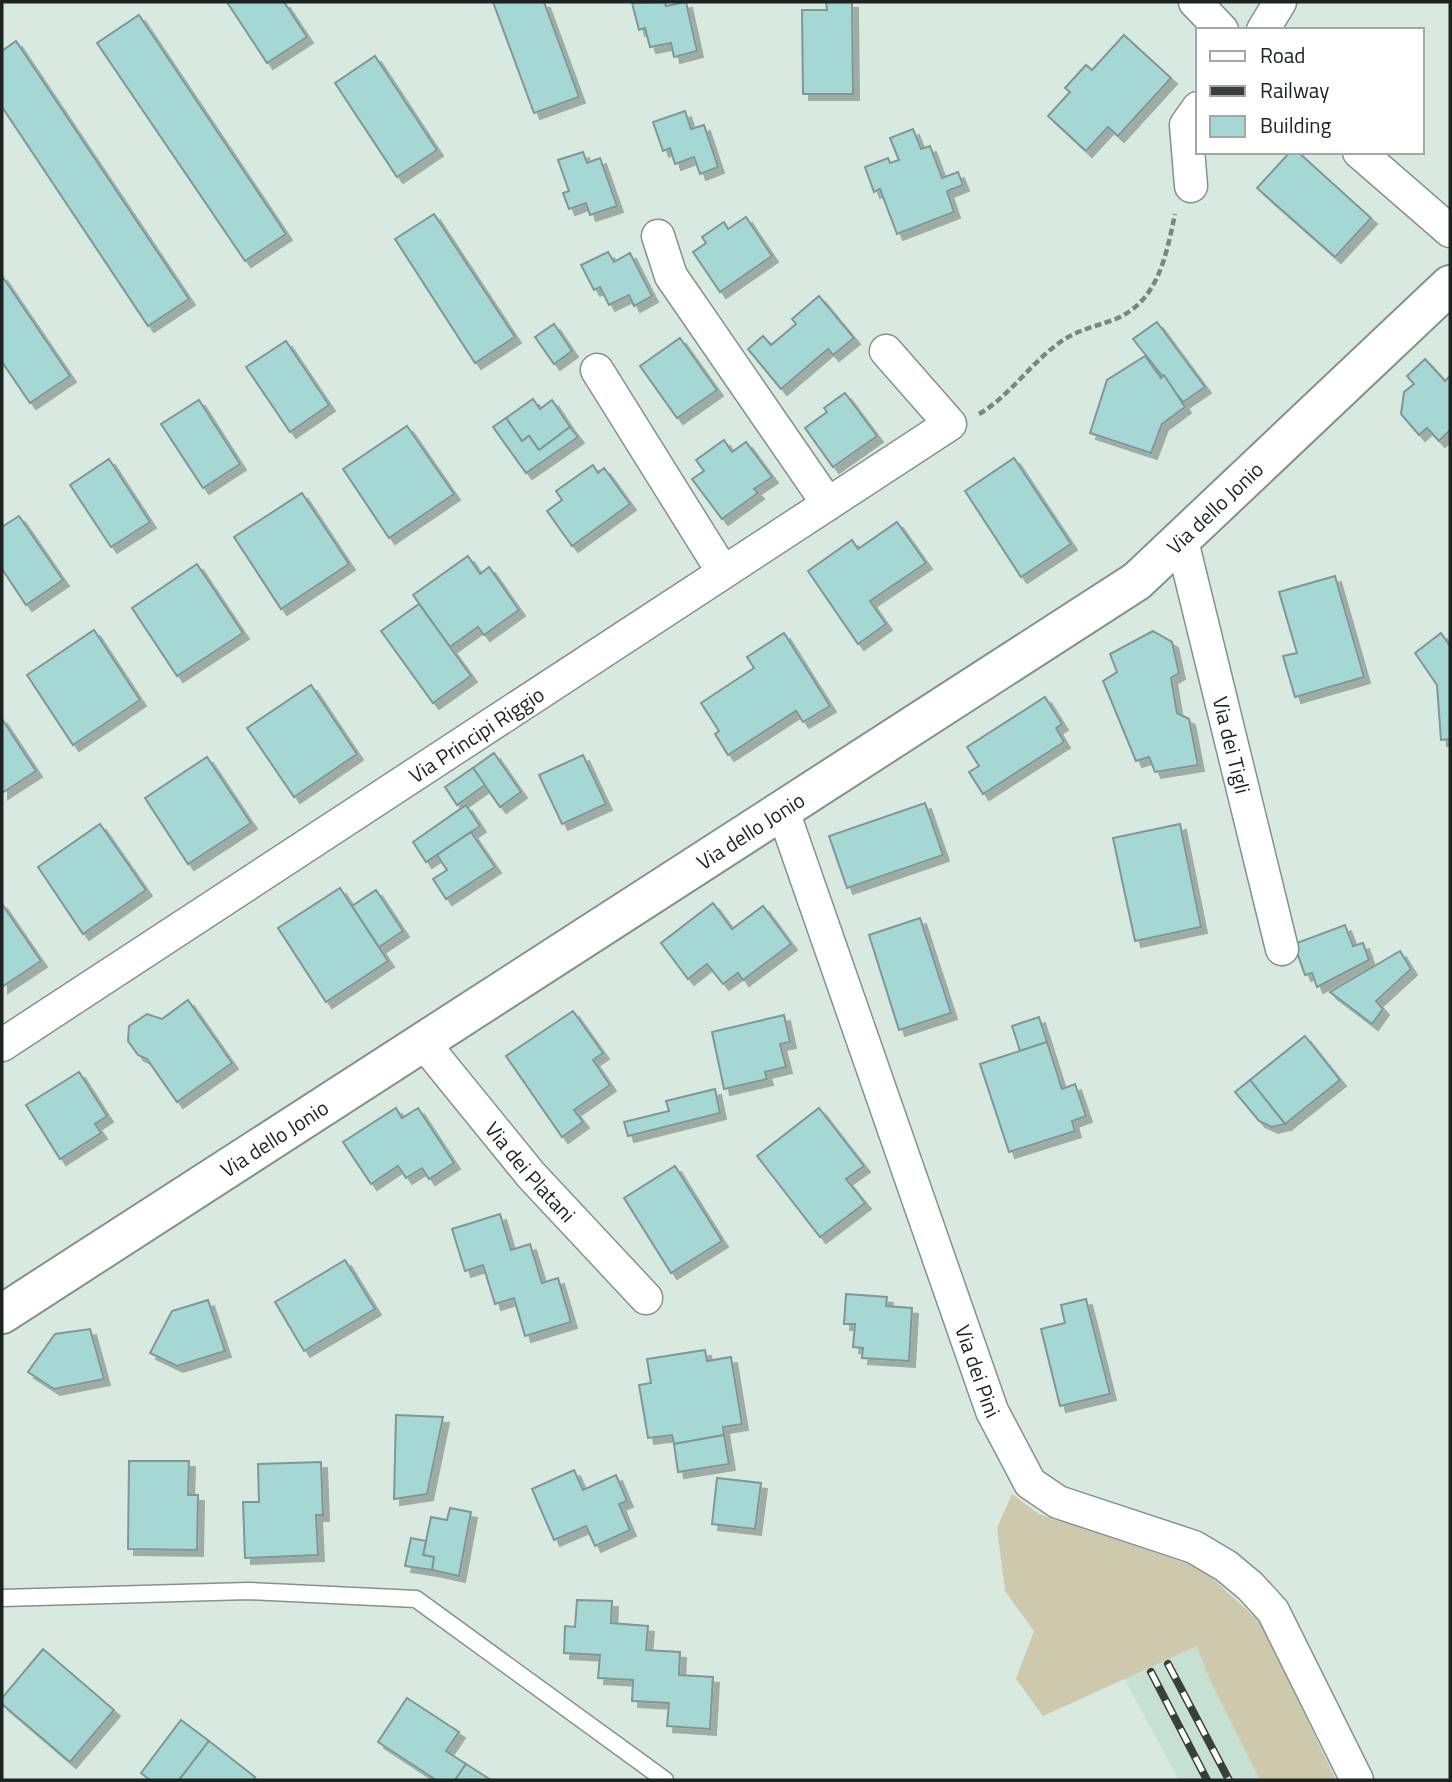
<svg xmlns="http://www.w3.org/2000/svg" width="1452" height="1782" font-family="'Titillium Web',sans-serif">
<defs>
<filter id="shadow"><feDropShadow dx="6" dy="6" stdDeviation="0" flood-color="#0004"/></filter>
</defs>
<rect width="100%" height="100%" fill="#d8eae0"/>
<polygon fill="#c6e0d1" points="1197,1646 1209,1678 1260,1780 1179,1780 1124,1678"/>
<polygon fill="#cec9ac" points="1012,1494 1039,1514 1201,1568 1261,1623 1336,1780 1260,1780 1209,1678 1197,1646 1043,1716 1016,1679 1034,1631 1005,1591 997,1528"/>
<g fill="#a5d7d5" stroke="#829695" stroke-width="2" filter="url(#shadow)">
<polygon points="227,2 284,2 307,37 267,63"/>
<polygon points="493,2 544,2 579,97 534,113"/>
<polygon points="665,2 666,6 686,2 697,51 674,57 671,43 650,47 645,28 639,30 632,3"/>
<polygon points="826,2 852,2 853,94 803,94 802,10 827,10"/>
<polygon points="139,15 286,234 245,261 97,43"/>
<polygon points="1124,35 1171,78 1118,136 1108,127 1086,151 1048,116 1070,92 1065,88 1086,65 1092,70"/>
<polygon points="16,41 189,299 148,326 2,107 2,51"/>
<polygon points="375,56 437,150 397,177 335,83"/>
<polygon points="685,111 691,129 704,125 718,167 700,174 694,157 675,164 670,148 663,151 653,122"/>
<polygon points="913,129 921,149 930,146 942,178 958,172 963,185 947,191 954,212 897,234 880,189 874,192 865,167 888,158 890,163 899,160 890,138"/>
<polygon points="583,152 587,163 600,158 617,206 590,215 586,203 569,209 563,193 569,191 558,160"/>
<polygon points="1290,152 1298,152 1371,218 1335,257 1257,188"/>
<polygon points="434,214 515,337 475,363 395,239"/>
<polygon points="746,217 772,256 720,292 693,252 706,243 702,237 724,222 728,229"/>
<polygon points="608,252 614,262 630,253 652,296 634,306 629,295 609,305 600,287 594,290 581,265"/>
<polygon points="2,276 70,376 30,403 2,362"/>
<polygon points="819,296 854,338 833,355 828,349 781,389 748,349 763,336 771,345 796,324 792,319"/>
<polygon points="1157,322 1205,387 1183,402 1133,339"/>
<polygon points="554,324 572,351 554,364 535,337"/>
<polygon points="680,338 717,390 677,418 640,366"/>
<polygon points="286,341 329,405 290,432 246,367"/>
<polygon points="1145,356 1161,378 1164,375 1185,407 1162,424 1151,453 1090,433 1107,380"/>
<polygon points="1425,359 1445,381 1450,376 1450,430 1439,441 1427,428 1419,435 1401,414 1404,392 1414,384 1407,376"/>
<polygon points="845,393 877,436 833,467 805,428 827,412 824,408"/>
<polygon points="533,399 540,409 552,400 570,427 539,450 529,436 522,441 506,418"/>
<polygon points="199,400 240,464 203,488 161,424"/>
<polygon points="506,418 522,441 529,436 539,450 570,427 578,437 526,473 493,427"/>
<polygon points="407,426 454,494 389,538 343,469"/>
<polygon points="724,440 732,452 746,442 772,477 754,489 758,493 722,519 692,479 704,471 696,460"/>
<polygon points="1014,458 1071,544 1021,577 965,491"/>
<polygon points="109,459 150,522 111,547 70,485"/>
<polygon points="593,465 598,473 604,468 630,504 572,546 547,511 562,500 556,491"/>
<polygon points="302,493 349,564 281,609 234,537"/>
<polygon points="19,516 63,580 26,605 2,569 2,527"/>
<polygon points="897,522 926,563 870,601 886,624 858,644 808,571 852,540 858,549"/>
<polygon points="468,556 480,574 489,567 519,610 484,635 478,627 450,647 413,595"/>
<polygon points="197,564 243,633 177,676 132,608"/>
<polygon points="1335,576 1364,677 1295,697 1283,656 1297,653 1279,592"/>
<polygon points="419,604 471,676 433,703 381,631"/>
<polygon points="94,630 140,700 73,745 27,675"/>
<polygon points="1153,631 1172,642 1179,673 1171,678 1177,713 1189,719 1198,765 1155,772 1149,757 1136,761 1103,681 1117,672 1110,654"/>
<polygon points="784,633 830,706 803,722 796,711 728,755 715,734 719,731 701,703 754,668 747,657"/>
<polygon points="1441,633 1450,646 1450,739 1441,740 1437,685 1415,653"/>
<polygon points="311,685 357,754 294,797 247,728"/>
<polygon points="1045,697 1062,724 1056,728 1064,742 983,794 969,772 979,766 967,747"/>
<polygon points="2,719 36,771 2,793"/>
<polygon points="494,753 521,792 500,807 473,768"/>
<polygon points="583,755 606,804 562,824 539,775"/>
<polygon points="207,757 251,823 188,864 145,798"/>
<polygon points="473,768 485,785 457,805 445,787"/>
<polygon points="925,803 943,855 847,888 829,836"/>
<polygon points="466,805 480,826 426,862 413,842"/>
<polygon points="100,824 146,890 83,934 38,867"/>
<polygon points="1180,824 1201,927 1135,941 1113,838"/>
<polygon points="471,832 495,867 446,899 433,879 447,870 437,855"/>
<polygon points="340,888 388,961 326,1002 278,928"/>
<polygon points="376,890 403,931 379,947 352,906"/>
<polygon points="713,903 732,929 763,906 791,944 743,980 738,973 723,984 707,964 688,979 661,943"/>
<polygon points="2,904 41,961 2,987"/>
<polygon points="920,918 951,1013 899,1030 869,935"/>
<polygon points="1345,925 1353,946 1363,943 1369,960 1317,987 1312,973 1305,975 1294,944"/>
<polygon points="1400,951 1411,969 1376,1001 1383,1009 1372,1024 1330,992"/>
<polygon points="188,1000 232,1063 177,1102 147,1059 138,1055 128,1041 129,1026 147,1014 162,1019"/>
<polygon points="573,1011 603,1053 593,1060 610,1085 574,1110 583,1122 562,1137 506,1056"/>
<polygon points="784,1015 790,1042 780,1044 786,1067 765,1072 767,1079 724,1089 712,1032"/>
<polygon points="1039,1017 1047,1042 1020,1051 1012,1026"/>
<polygon points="1305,1036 1340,1080 1285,1124 1250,1080"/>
<polygon points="1047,1042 1062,1089 1075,1084 1086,1116 1072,1121 1075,1131 1009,1152 980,1064"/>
<polygon points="79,1072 107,1116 95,1124 101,1133 60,1159 26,1105"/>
<polygon points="1250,1080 1285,1124 1272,1127 1259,1121 1235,1092"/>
<polygon points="715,1089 720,1113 628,1136 624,1122 669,1111 666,1101"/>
<polygon points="396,1108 402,1118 418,1108 454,1163 429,1179 422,1168 406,1178 398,1166 371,1184 343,1142"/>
<polygon points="819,1108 864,1166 846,1179 865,1203 820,1237 757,1156"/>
<polygon points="675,1166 722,1241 671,1273 624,1198"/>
<polygon points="500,1214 511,1250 530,1244 542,1283 558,1278 571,1322 525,1336 514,1298 495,1304 483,1265 465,1271 452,1229"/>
<polygon points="345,1260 375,1309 304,1351 275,1302"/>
<polygon points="846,1294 887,1297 886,1306 912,1308 909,1361 862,1358 863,1348 853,1347 855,1324 844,1324"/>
<polygon points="1086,1299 1110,1394 1060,1406 1041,1329 1065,1323 1061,1305"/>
<polygon points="208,1300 225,1351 177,1366 150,1353 172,1311"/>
<polygon points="90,1329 104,1379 54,1389 28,1372 55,1334"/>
<polygon points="705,1350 707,1361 731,1357 742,1424 723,1427 724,1435 674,1444 672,1435 648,1438 639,1385 651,1383 647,1359"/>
<polygon points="396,1415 443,1417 427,1494 394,1499"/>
<polygon points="724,1435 729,1464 678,1472 674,1444"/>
<polygon points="129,1461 189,1461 188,1495 198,1495 197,1550 128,1549"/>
<polygon points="321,1462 323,1515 316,1515 318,1555 245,1558 243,1502 259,1502 258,1464"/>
<polygon points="574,1470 583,1490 616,1475 627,1501 619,1504 630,1530 595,1546 586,1526 554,1540 532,1489"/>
<polygon points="717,1478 761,1483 755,1529 712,1524"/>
<polygon points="450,1508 471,1512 459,1576 432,1570 434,1557 423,1555 431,1517 447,1520"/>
<polygon points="411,1538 426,1541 423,1555 434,1557 432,1570 405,1566"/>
<polygon points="577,1600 612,1601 611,1623 648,1626 646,1650 680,1652 679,1675 713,1677 710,1729 667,1726 669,1703 632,1701 633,1680 598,1678 600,1655 564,1653 565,1626 575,1627"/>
<polygon points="43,1649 114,1710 70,1762 2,1704 2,1698"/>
<polygon points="407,1698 459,1732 446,1751 466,1764 455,1780 436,1780 378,1742"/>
<polygon points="181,1720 209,1741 179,1780 150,1780 141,1773"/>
<polygon points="209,1741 255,1777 253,1780 179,1780"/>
<polygon points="466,1764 491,1780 455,1780"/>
</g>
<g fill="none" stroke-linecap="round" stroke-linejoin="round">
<g stroke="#82938a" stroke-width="19">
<polyline id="service" points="2,1598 248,1591 416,1599 665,1780"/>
</g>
<g stroke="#82938a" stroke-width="35">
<g id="minor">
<polyline points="1195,2 1222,30"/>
<polyline points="1263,30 1280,2"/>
<polyline points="1359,152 1450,231"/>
<polyline points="1191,186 1186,125 1198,108"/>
<polyline points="658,236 671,276 828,504"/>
<polyline points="597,370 723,572"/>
<path id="s1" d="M1182 541 1282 949"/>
<path id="s2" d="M783 811 992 1411 1030 1483 1058 1502 1194 1547 1226 1566 1250 1586 1273 1611 1357 1780"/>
<path id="s3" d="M422 1041 531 1175 646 1298"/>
<path id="s4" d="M2 1045 950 424 886 351"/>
</g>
</g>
<g stroke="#82938a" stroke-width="42">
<g id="tertiary">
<path id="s5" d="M2 1314 1137 581 1450 285"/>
</g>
</g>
<path stroke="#7b8780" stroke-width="4.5" stroke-dasharray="7 3.5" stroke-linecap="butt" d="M979 414C1007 398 1029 366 1055 346 1073 331 1091 328 1113 320 1158 303 1166 256 1175 214"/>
<use href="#service" stroke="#fff" stroke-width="16"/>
<use href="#minor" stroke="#fff" stroke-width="32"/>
<use href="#tertiary" stroke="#fff" stroke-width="38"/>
<g stroke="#38403c" stroke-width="8">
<g id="rail">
<polyline points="1168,1664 1229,1780"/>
<polyline points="1151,1672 1207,1780"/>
</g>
</g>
<use href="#rail" stroke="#fff" stroke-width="5" stroke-dasharray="16" stroke-linecap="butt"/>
</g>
<g text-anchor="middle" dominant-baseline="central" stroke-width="5" stroke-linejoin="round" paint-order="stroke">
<g font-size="21" fill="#1d2320" stroke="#fff">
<text stroke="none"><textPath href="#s5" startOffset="1458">Via dello Jonio</textPath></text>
<text stroke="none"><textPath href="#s4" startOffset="567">Via Principi Riggio</textPath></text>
<text stroke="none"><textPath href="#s1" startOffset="210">Via dei Tigli</textPath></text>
<text stroke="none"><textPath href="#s5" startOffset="891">Via dello Jonio</textPath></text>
<text stroke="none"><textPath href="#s5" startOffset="324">Via dello Jonio</textPath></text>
<text stroke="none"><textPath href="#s3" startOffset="170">Via dei Platani</textPath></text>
<text stroke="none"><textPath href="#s2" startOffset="593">Via dei Pini</textPath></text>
</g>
</g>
<rect width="1452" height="1782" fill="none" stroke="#1d2320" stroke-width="7"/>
<rect x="1196" y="28" width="228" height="126" fill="#ffffff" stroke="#a5a7a6" stroke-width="2"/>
<rect x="1210" y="51" width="35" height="10" fill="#ffffff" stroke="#a5a7a6" stroke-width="2"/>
<text x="1260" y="63" font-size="21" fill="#1d2320">Road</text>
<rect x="1210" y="86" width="35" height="10" fill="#38403c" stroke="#a5a7a6" stroke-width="2"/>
<text x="1260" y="98" font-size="21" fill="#1d2320">Railway</text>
<rect x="1210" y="116" width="35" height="21" fill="#a5d7d5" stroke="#a5a7a6" stroke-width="2"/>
<text x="1260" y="133" font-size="21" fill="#1d2320">Building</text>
</svg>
